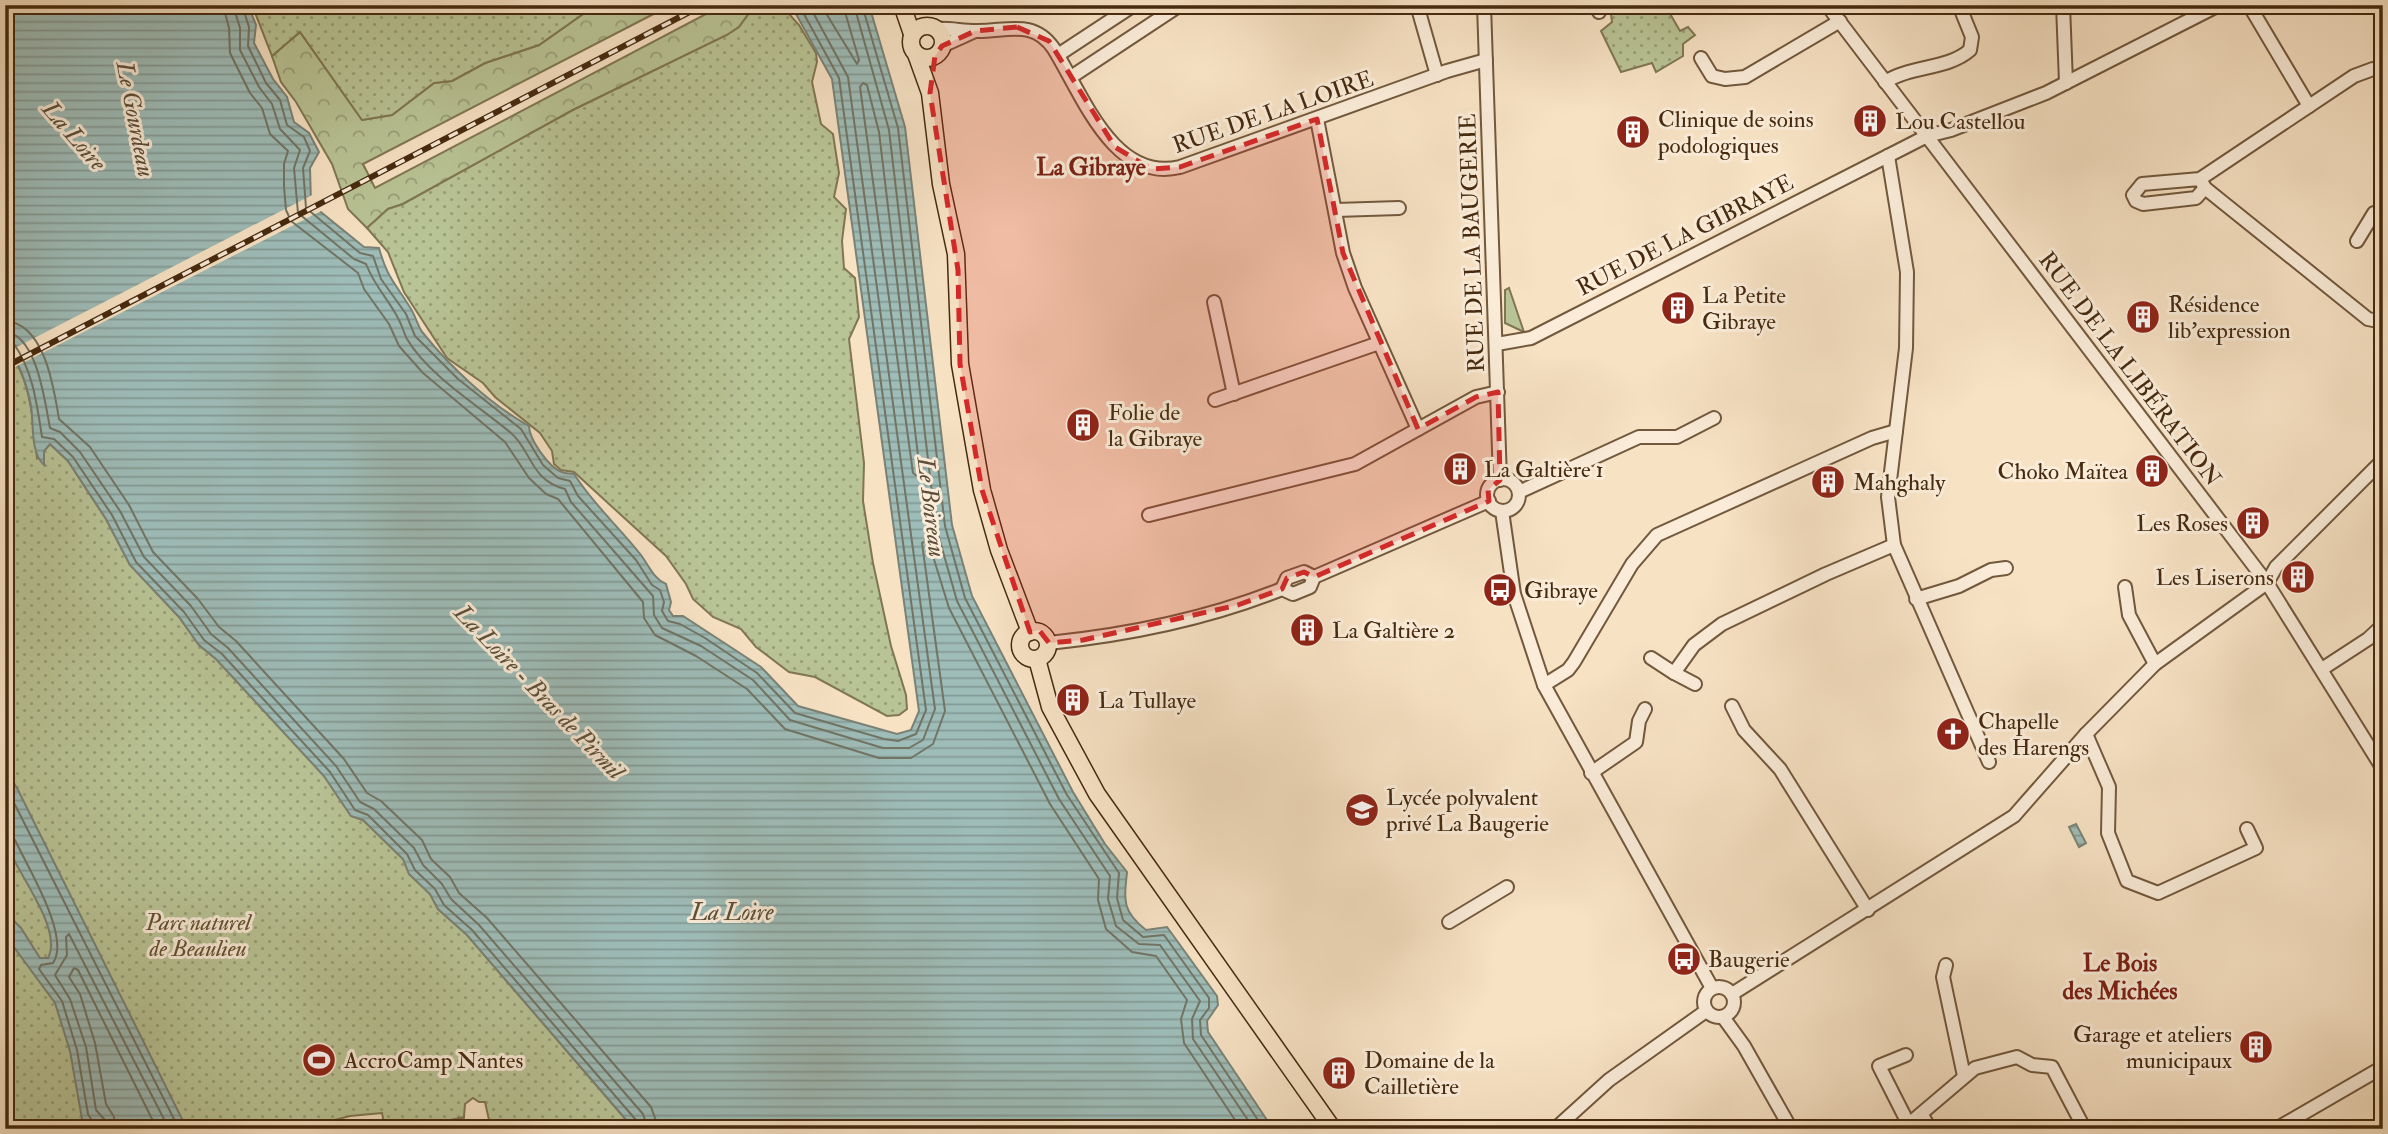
<svg xmlns="http://www.w3.org/2000/svg" width="2388" height="1134" font-family="'IM FELL Double Pica',serif">
<defs>
<pattern id="forest-crowns" width="20" height="18" patternUnits="userSpaceOnUse" patternTransform="scale(1.75)"><rect width="20" height="18" fill="#b9c496"/><path d="M2 6a3 3 0 1 1 6 0M12 15a3 3 0 1 1 6 0" fill="none" stroke="#989f79"/></pattern>
<pattern id="park-dots" width="8" height="8" patternUnits="userSpaceOnUse" patternTransform="scale(1.75)"><rect width="8" height="8" fill="#b9c496"/><path d="M2 2h.1M6 6h.1" fill="none" stroke="#989f79" stroke-width="1.8" stroke-linecap="round"/></pattern>
<pattern id="water-rules" width="6" height="5" patternUnits="userSpaceOnUse" patternTransform="scale(1.75)"><rect width="6" height="5" fill="#9ebdb9"/><path d="M0 2.5h6" fill="none" stroke="#839a95"/></pattern>
</defs>
<rect width="100%" height="100%" fill="#f7e2c4"/>
<filter id="stains"><feTurbulence type="fractalNoise" baseFrequency=".00286" numOctaves="4"/><feColorMatrix values="0 0 0 0 .2 0 0 0 0 .09 0 0 0 0 .02 0 0 0 .5 -.17"/></filter>
<radialGradient id="worn" r=".72"><stop offset=".6" stop-color="#630" stop-opacity="0"/><stop offset="1" stop-color="#630" stop-opacity=".3"/></radialGradient>
<g fill="#b9c496" stroke="#807752" stroke-width="2">
<polygon points="1509,288 1524,332 1505,323 1505,290"/>
<polygon points="464,1117 462,1129 412,1129"/>
</g>
<polygon fill="url(#forest-crowns)" stroke="#807752" stroke-width="2" points="617,5 671,5 363,164 375,188 723,5 755,5 739,27 727,35 573,110 403,204 388,209 367,228 348,209 332,164 296,102 281,82 272,56 300,32 362,120 392,115 434,83 452,81 485,63 539,45 586,12"/>
<g fill="url(#park-dots)" stroke="#807752" stroke-width="2">
<polygon points="252,5 617,5 586,12 539,45 485,63 452,81 434,83 392,115 362,120 300,32 272,56"/>
<polygon points="755,5 781,5 799,25 816,53 817,62 812,82 821,124 833,134 839,173 834,197 846,209 842,241 844,268 855,278 859,317 849,339 864,463 863,501 873,563 891,646 906,695 907,709 899,715 887,716 815,677 789,672 756,647 741,629 713,617 693,599 686,584 666,556 574,472 561,470 554,464 552,451 540,433 495,397 483,383 447,358 404,292 388,252 367,228 388,209 403,204 573,110 727,35 739,27"/>
<polygon points="1610,5 1665,5 1680,31 1688,27 1695,35 1683,44 1683,56 1656,72 1652,63 1621,72 1601,31 1612,22"/>
<path d="M5 345C31 376 33 420 37 458L50 444 68 461 106 519 130 565 179 617 199 645 216 659 324 776 351 816 363 820 403 859 409 874 430 894 438 909 467 935 634 1129H491L485 1102H479L473 1098 465 1104 464 1117 412 1129H385L382 1113 350 1116 300 1129H5Z"/>
</g>
<g fill="url(#water-rules)" stroke="#7b8275" stroke-width="2">
<path d="M5 5H248L256 25 254 43 273 79 287 97 294 122 309 133 319 152 310 168 311 204 364 247 379 248C387 278 396 284 411 309 416 317 418 327 423 333 451 368 490 404 529 426 529 439 549 468 562 472 566 474 570 473 574 474 593 504 619 527 641 555 649 566 653 578 666 584L671 602 669 610 673 616H683L761 667 798 706 897 734 911 730 919 711 832 79 791 5H869L905 127 952 525 972 596 1073 792 1105 844 1127 872C1124 901 1122 911 1146 930L1167 927 1217 996 1218 1005 1207 1021 1208 1032 1273 1129H634L467 935 438 909 430 894 409 874 403 859 363 820 351 816 324 776 216 659 199 645 179 617 130 565 106 519 68 461 50 444 44 451V465C30 452 34 425 31 406 27 385 19 361 5 345Z"/>
<path d="M5 778H11L18 790 187 1129H92L82 1119 70 1051 55 1003 5 935V912L21 928 40 958H48C64 927 12 868 5 839 1 821 5 797 5 778Z"/>
<polygon points="2076,824 2086,843 2079,847 2069,827"/>
</g>
<polygon fill="#f7e2c4" points="314,194 315,203 323,210 15,367 7,352"/>
<g fill="none" stroke-linecap="round" stroke-linejoin="round">
<g stroke="#727464" stroke-width="2">
<polyline points="223,5 229,28 230,53 250,93 262,108 270,134 288,151 284,164 284,187 286,210 291,221 358,273 364,289 389,324 399,346 423,373 505,442 529,478 546,494 558,499 643,602 644,618 655,635 696,656 747,689 785,729 879,758 911,758 933,744 945,711 922,543 928,540 949,608 1050,804 1099,879 1098,900 1106,929 1132,952 1156,956 1187,1000 1181,1019 1184,1043 1241,1129"/>
<path d="M233 5 240 28V50L259 87 272 104 280 129 300 150 294 168 298 213 354 259 366 264C376 289 388 298 399 320 402 326 404 333 407 339 429 376 479 406 511 433 532 451 530 480 565 489L571 502 653 596 654 615 662 628 701 646 753 680 790 720 883 748H909L923 740 935 709 848 77 809 5"/>
<polyline points="242,5 249,27 248,46 266,83 280,100 287,125 304,137 310,151 303,168 306,208 360,253 373,256 381,279 406,314 415,336 458,379 521,429 543,465 558,478 570,481 578,496 636,560 652,585 660,590 664,602 662,611 668,621 680,624 705,638 757,673 795,713 884,739 898,741 916,734 926,710 839,78 799,5"/>
<polyline points="821,5 857,64 859,60 843,5"/>
<polyline points="854,5 889,130 936,527 957,601 1059,799 1110,876 1108,899 1116,926 1139,944 1160,945 1200,1001 1192,1019 1193,1039 1254,1129"/>
<polyline points="862,5 898,128 945,526 965,598 1067,795 1119,873 1117,898 1123,920 1143,937 1164,935 1209,998 1209,1008 1200,1020 1201,1035 1264,1129"/>
<polygon points="863,83 867,85 879,132 920,472 917,476 913,473 860,87"/>
<path d="M5 321C45 323 54 389 59 419L90 447 129 505 153 552 198 599 219 627 236 641 344 759 367 793 381 801 422 840 431 859 450 877 459 893 487 918 651 1107 659 1129"/>
<path d="M5 332C37 334 45 403 50 428L60 432 80 452 120 511 144 557 191 606 211 634 228 648 336 766 360 802 374 809 414 848 423 865 442 884 451 899 479 925 643 1114 648 1129"/>
<path d="M5 341 14 344C33 371 37 405 42 437L54 439 73 457 112 515 136 562 184 612 204 640 222 654 330 772 355 810 368 815 407 854 415 870 435 889 444 905 472 930 636 1120 639 1129"/>
<polyline points="5,785 179,1129"/>
<path d="M5 836 15 840C28 868 71 937 53 963L41 965 39 969 62 1001 77 1050 88 1114 97 1129"/>
<polyline points="105,1129 104,1119 96,1110 86,1047 70,999 55,975 67,955 66,937 69,934 169,1129"/>
<polyline points="116,1129 114,1117 106,1104 95,1043 80,994 69,977 74,968 78,970 157,1129"/>
</g>
<g stroke="#72583c" stroke-width="16">
<g id="minor">
<polyline points="1417,5 1437,75"/>
<polyline points="1484,5 1500,480"/>
<polyline points="1596,5 1599,12"/>
<polyline points="1827,5 2267,583 2383,769"/>
<polyline points="2063,5 2066,83"/>
<polyline points="2249,5 2309,106"/>
<path d="M936 29C950 28 962 31 975 31 1006 32 1033 18 1054 49 1083 96 1114 183 1180 167L1447 71 1486 60"/>
<polyline points="942,46 975,31"/>
<polyline points="1058,55 1134,5"/>
<polyline points="1701,58 1712,76 1725,79 1745,77 1840,21"/>
<polyline points="1071,77 1180,5"/>
<path d="M1885 82C1912 65 1947 70 1970 50L1972 37 1959 5"/>
<polyline points="1317,119 1343,253 1355,288 1418,429"/>
<polyline points="1888,156 1907,272 1906,348 1888,497 1894,545 1989,762"/>
<polyline points="2200,179 2205,188 2196,198 2143,204 2136,201 2133,195 2142,184 2200,179 2354,76 2373,69 2383,71"/>
<polyline points="2205,188 2368,319 2383,322"/>
<polyline points="1336,210 1399,208"/>
<polyline points="2357,241 2374,213 2383,218"/>
<polyline points="1214,302 1234,394"/>
<polyline points="1497,344 1531,338 1927,136 1951,130 2046,93 2219,5"/>
<polyline points="1215,400 1379,343"/>
<circle cx="1503" cy="495" r="16"/>
<polyline points="1519,492 1639,437 1677,437 1714,418"/>
<polyline points="1502,511 1514,594 1544,685 1712,988"/>
<polyline points="1149,515 1355,464 1476,397 1498,392"/>
<polyline points="2125,587 2129,615 2155,664"/>
<polyline points="1282,589 1293,594 1310,587 1314,577 1489,501"/>
<polyline points="1916,599 1959,586 1991,570 2006,568"/>
<path d="M1049 643C1127 635 1210 618 1282 589L1287 578 1304 572 1314 577"/>
<polyline points="1651,658 1674,673 1694,645 1722,624 1826,574 1894,545"/>
<polyline points="2322,669 2368,639 2383,625"/>
<polyline points="1674,673 1695,684"/>
<polyline points="1544,685 1568,670 1574,662 1632,564 1657,535 1872,438 1896,431"/>
<polyline points="1732,706 1744,730 1780,769 1868,910"/>
<polyline points="2086,734 2109,787 2108,833 2127,881 2158,893 2256,848 2247,829"/>
<polyline points="1591,773 1636,742 1639,721 1645,709"/>
<polyline points="1449,922 1507,887"/>
<polyline points="1946,965 1943,977 1964,1076"/>
<circle cx="1719" cy="1002" r="15"/>
<polyline points="1732,994 2014,816 2086,734 2155,664 2267,583 2276,567 2383,460"/>
<polyline points="1723,1017 1744,1046 1791,1129"/>
<polyline points="1906,1055 1879,1066 1909,1125"/>
<polyline points="1922,1115 1930,1129"/>
<polyline points="1555,1129 1609,1080 1706,1011"/>
<polyline points="1903,1129 1975,1068 2017,1057 2032,1065 2052,1067 2082,1124"/>
<polyline points="2276,1129 2383,1067"/>
</g>
</g>
<g stroke="#462a0f" stroke-width="19">
<g id="major">
<polyline points="902,5 912,34"/>
<circle cx="927" cy="42" r="16"/>
<polyline points="916,54 930,93 941,184 956,254 960,364 982,490 999,550 1030,632"/>
<circle cx="1034" cy="645" r="14"/>
<polyline points="1037,659 1050,707 1097,794 1333,1129"/>
</g>
</g>
<use href="#minor" stroke="#faecd9" stroke-width="12"/>
<use href="#major" stroke="#f7e2c4" stroke-width="16"/>
<g stroke="#462a0f" stroke-width="6">
<polyline id="rail" points="5,367 703,5"/>
</g>
<use href="#rail" stroke="#faecd9" stroke-width="3.5" stroke-dasharray="10" stroke-linecap="butt"/>
</g>
<path fill="#d62828" fill-opacity="0.2" stroke="#d62828" stroke-width="5" stroke-dasharray="14 9" stroke-linejoin="round" d="M1017 27 1049 41 1115 147 1151 169 1180 167 1317 119 1343 253 1418 429 1476 397 1498 392 1500 480 1488 490 1489 501 1314 577 1304 572 1287 578 1282 589 1238 605 1083 640 1049 643 1039 630 1030 632 982 490 960 364 958 270 930 93 935 56 942 46 975 31Z"/>
<defs>
<g id="building-disc" transform="scale(1.75)"><circle r="9.5" fill="#8f2418" stroke="#faecd9"/><path d="M-4-6H4V6H1V3H-1V6H-4ZM-2.5-4.3h1.7v1.8h-1.7ZM.8-4.3h1.7v1.8H.8ZM-2.5-1h1.7V.8h-1.7ZM.8-1h1.7V.8H.8Z" fill="#fff"/></g>
<g id="bus-disc" transform="scale(1.75)"><circle r="9.5" fill="#8f2418" stroke="#faecd9"/><path d="M-5-6H5V4H4V6H2V4H-2V6H-4V4H-5ZM-3.5-4V0h7V-4ZM-3.5 1.2v1.5H-2V1.2ZM2 1.2v1.5H3.5V1.2Z" fill="#fff"/></g>
<g id="church-disc" transform="scale(1.75)"><circle r="9.5" fill="#8f2418" stroke="#faecd9"/><path d="M-1.2-6h2.4v3.5h3.3v2.4h-3.3V6h-2.4V-.1h-3.3v-2.4h3.3Z" fill="#fff"/></g>
<g id="school-disc" transform="scale(1.75)"><circle r="9.5" fill="#8f2418" stroke="#faecd9"/><path d="M0-5L7-2L0 1L-7-2ZM-4 1L0 2.5L4 1V4Q0 6-4 4Z" fill="#fff"/></g>
<g id="stadium-disc" transform="scale(1.75)"><circle r="9.5" fill="#8f2418" stroke="#faecd9"/><path d="M0-5a6.5 5 0 1 0 0 10a6.5 5 0 1 0 0-10ZM-3.5-1.8h7v3.6h-7Z" fill="#fff"/></g>
</defs>
<g fill-rule="evenodd">
<use href="#building-disc" x="1870" y="121"/>
<use href="#building-disc" x="1633" y="132"/>
<use href="#building-disc" x="1678" y="308"/>
<use href="#building-disc" x="2143" y="317"/>
<use href="#building-disc" x="1083" y="425"/>
<use href="#building-disc" x="1460" y="469"/>
<use href="#building-disc" x="2152" y="471"/>
<use href="#building-disc" x="1828" y="482"/>
<use href="#building-disc" x="2253" y="523"/>
<use href="#building-disc" x="2298" y="577"/>
<use href="#bus-disc" x="1500" y="590"/>
<use href="#building-disc" x="1307" y="630"/>
<use href="#building-disc" x="1073" y="700"/>
<use href="#church-disc" x="1953" y="734"/>
<use href="#school-disc" x="1362" y="810"/>
<use href="#bus-disc" x="1684" y="959"/>
<use href="#building-disc" x="2256" y="1047"/>
<use href="#stadium-disc" x="319" y="1060"/>
<use href="#building-disc" x="1339" y="1073"/>
</g>
<g text-anchor="middle" dominant-baseline="central" stroke-width="6" stroke-linejoin="round" paint-order="stroke">
<g font-size="23" fill="#462a0f" stroke="#faecd9">
<text transform="translate(1273 112) rotate(-19)">RUE DE LA LOIRE</text>
<text transform="translate(1685 235) rotate(-27)">RUE DE LA GIBRAYE</text>
<text transform="translate(1472 243) rotate(-92)">RUE DE LA BAUGERIE</text>
<text transform="translate(2130 369) rotate(53)">RUE DE LA LIBÉRATION</text>
</g>
<g font-size="23" fill="#462a0f" stroke="#faecd9" text-anchor="start">
<text x="1658" y="119">Clinique de soins<tspan x="1658" dy="26">podologiques</tspan></text>
<text x="1895" y="121">Lou Castellou</text>
<text x="1702" y="295">La Petite<tspan x="1702" dy="26">Gibraye</tspan></text>
<text x="2168" y="304">Résidence<tspan x="2168" dy="26">lib'expression</tspan></text>
<text x="1108" y="412">Folie de<tspan x="1108" dy="26">la Gibraye</tspan></text>
<text x="1484" y="469">La Galtière 1</text>
<text x="2128" y="471" text-anchor="end">Choko Maïtea</text>
<text x="1853" y="482">Mahghaly</text>
<text x="2228" y="523" text-anchor="end">Les Roses</text>
<text x="2274" y="577" text-anchor="end">Les Liserons</text>
<text x="1524" y="590">Gibraye</text>
<text x="1332" y="630">La Galtière 2</text>
<text x="1098" y="700">La Tullaye</text>
<text x="1978" y="721">Chapelle<tspan x="1978" dy="26">des Harengs</tspan></text>
<text x="1386" y="797">Lycée polyvalent<tspan x="1386" dy="26">privé La Baugerie</tspan></text>
<text x="1708" y="959">Baugerie</text>
<text x="2232" y="1034" text-anchor="end">Garage et ateliers<tspan x="2232" dy="26">municipaux</tspan></text>
<text x="344" y="1060">AccroCamp Nantes</text>
<text x="1364" y="1060">Domaine de la<tspan x="1364" dy="26">Cailletière</tspan></text>
</g>
<g font-size="23" font-style="italic" fill="#635031" stroke="#faecd9">
<text x="198" y="922">Parc naturel<tspan x="198" dy="26">de Beaulieu</tspan></text>
</g>
<g font-size="24" font-style="italic" fill="#5c4f3a" stroke="#faecd9">
<text transform="translate(135 119) rotate(79)">Le Gourdeau</text>
<text transform="translate(74 136) rotate(49)">La Loire</text>
<text transform="translate(931 507) rotate(83)">Le Boireau</text>
<text transform="translate(539 692) rotate(46)">La Loire - Bras de Pirmil</text>
<text x="732" y="912">La Loire</text>
</g>
<g font-size="24" font-weight="bold" fill="#7a1f14" stroke="#faecd9">
<text x="1091" y="167">La Gibraye</text>
<text x="2120" y="963">Le Bois<tspan x="2120" dy="28">des Michées</tspan></text>
</g>
</g>
<rect width="2388" height="1134" fill="none" stroke="#f7e2c4" stroke-width="28"/>
<rect x="7" y="7" width="2374" height="1120" fill="none" stroke="#462a0f" stroke-width="3.5"/>
<rect x="14" y="14" width="2360" height="1106" fill="none" stroke="#462a0f" stroke-width="2"/>
<rect width="100%" height="100%" filter="url(#stains)"/>
<rect width="100%" height="100%" fill="url(#worn)"/>
</svg>
